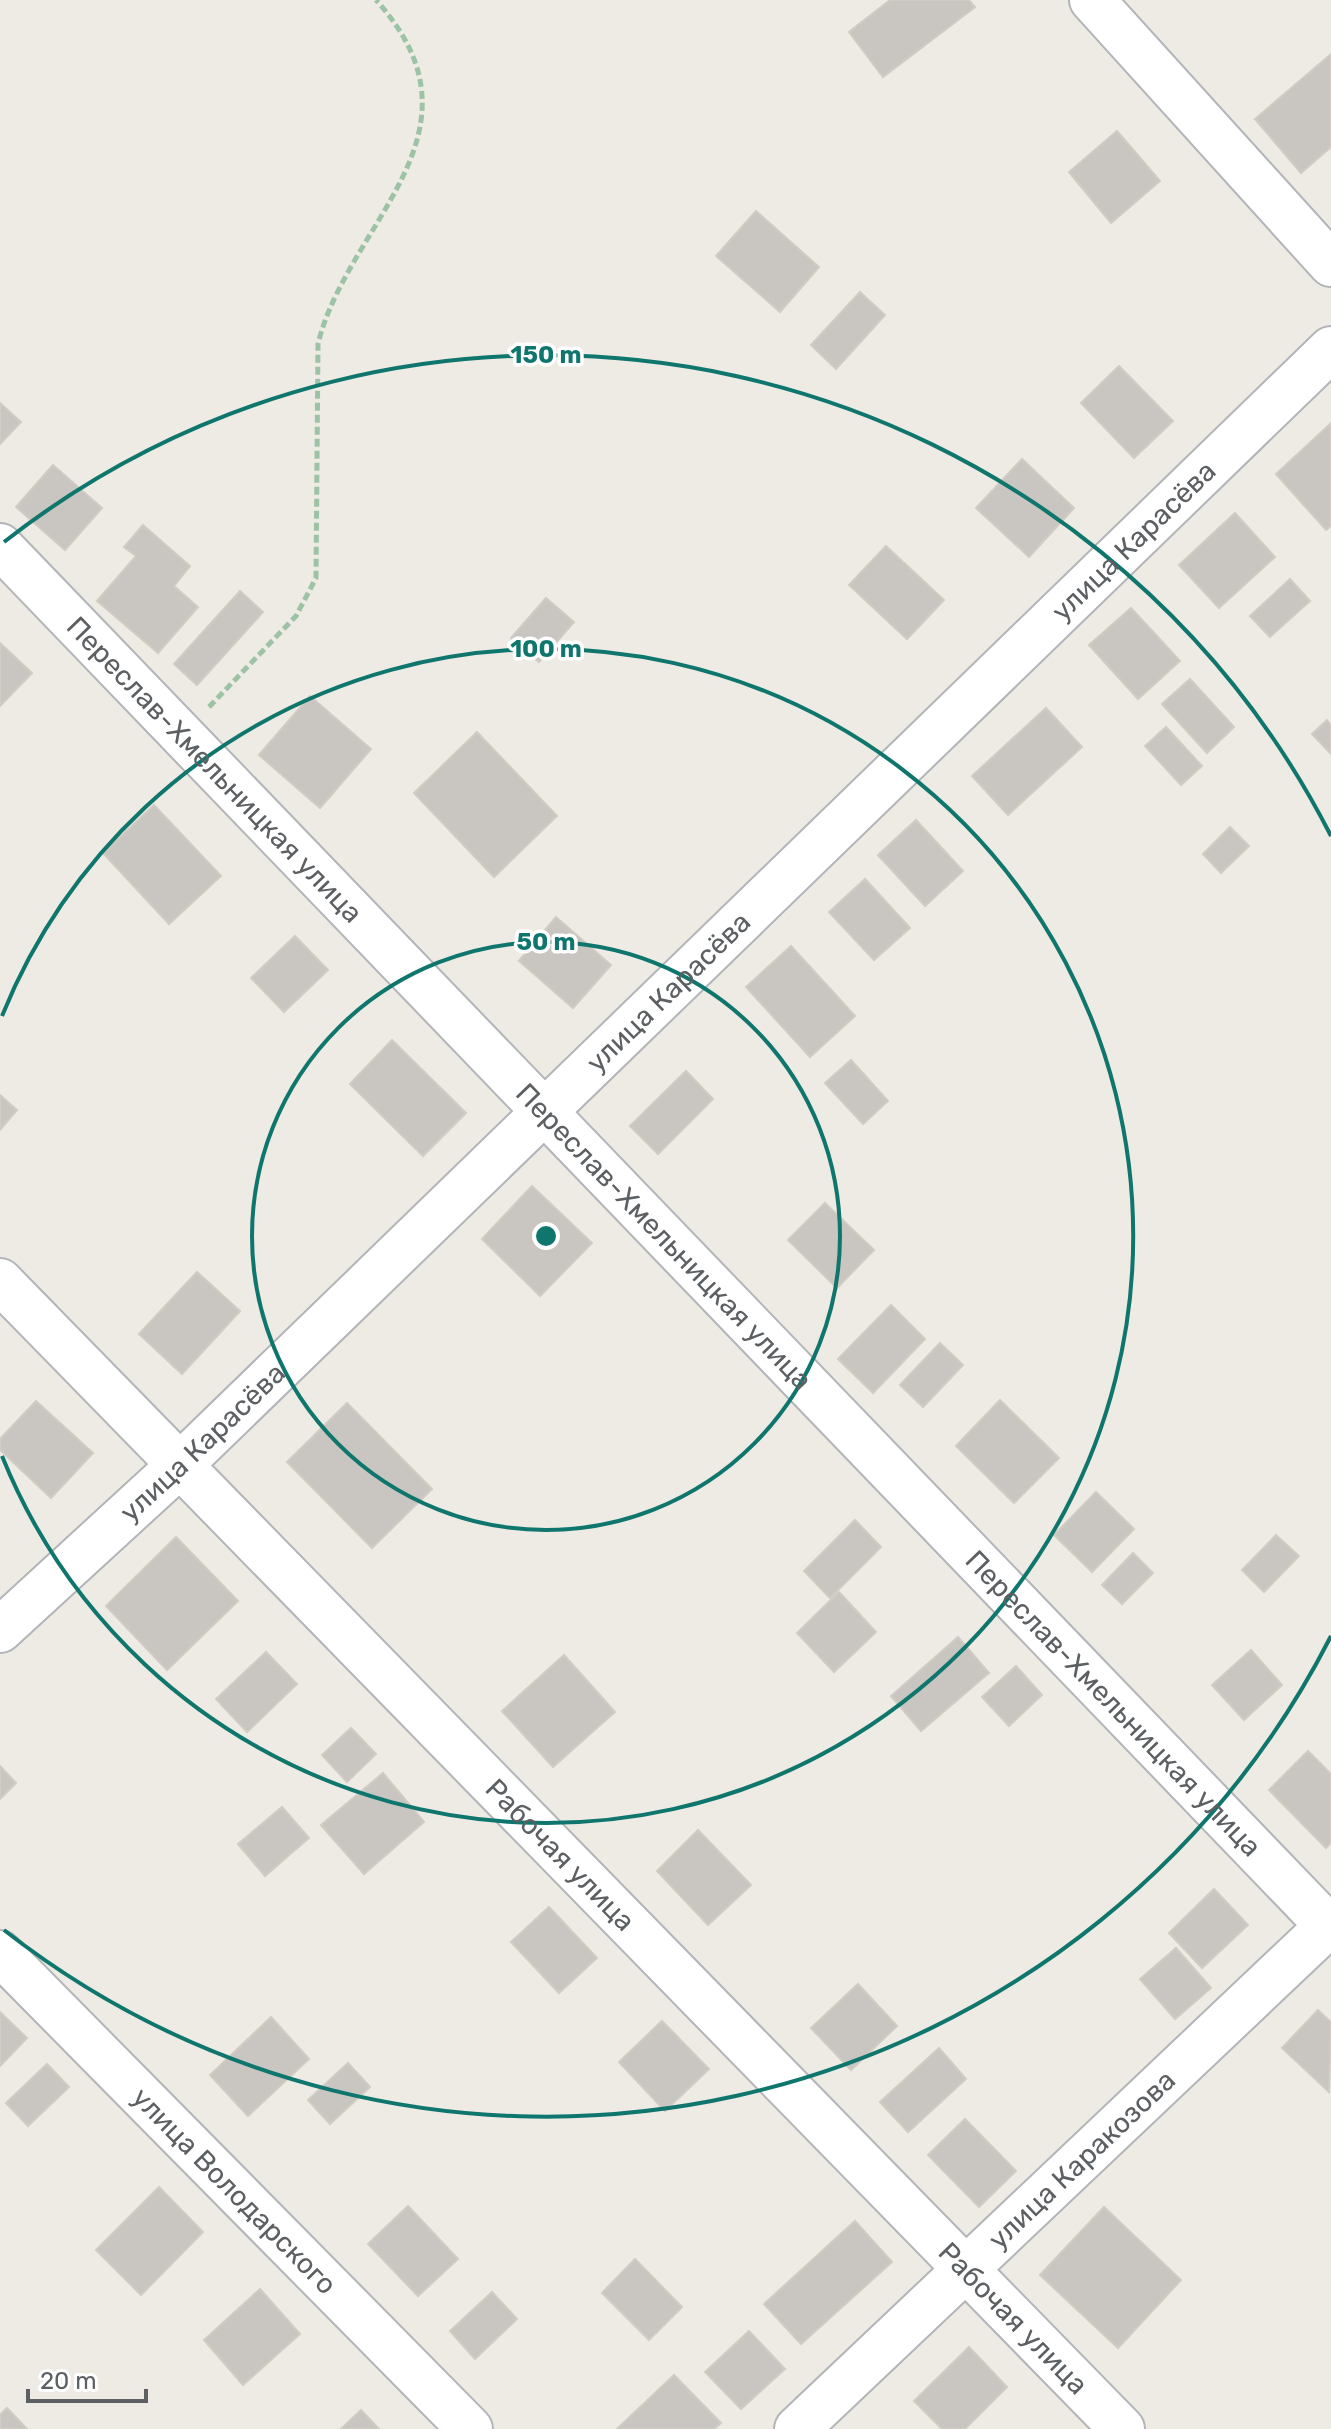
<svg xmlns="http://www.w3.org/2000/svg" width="1331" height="2429" font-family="Rubik,sans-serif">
<rect width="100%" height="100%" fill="#edebe4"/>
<g fill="#c9c5c1" stroke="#d1ccc3" stroke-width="2">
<polygon points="890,0 969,0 975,7 883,77 849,32"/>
<polygon points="1331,54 1331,147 1301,173 1255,119"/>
<polygon points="1117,131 1160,181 1111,223 1069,172"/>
<polygon points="756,211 819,267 780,312 716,256"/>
<polygon points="860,292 885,315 836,369 811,345"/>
<polygon points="1119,366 1173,421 1134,458 1081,403"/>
<polygon points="0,403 21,422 0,444"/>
<polygon points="1331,423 1331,526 1326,530 1276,474"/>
<polygon points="1022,459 1074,508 1029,557 976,508"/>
<polygon points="53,465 102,508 65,550 16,507"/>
<polygon points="1235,513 1275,557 1219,608 1179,565"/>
<polygon points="143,525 190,566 174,586 198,607 158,653 97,601 136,556 124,547"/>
<polygon points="886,546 944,600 907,639 849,585"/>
<polygon points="1290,579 1310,601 1270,637 1250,616"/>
<polygon points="240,591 263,612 197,685 174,664"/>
<polygon points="546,598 574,622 539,662 511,638"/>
<polygon points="1131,608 1180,661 1138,699 1089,645"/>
<polygon points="0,643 32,673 0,706"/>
<polygon points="1190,679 1234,727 1207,753 1162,704"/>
<polygon points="310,696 371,749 320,808 259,755"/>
<polygon points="1046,708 1082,747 1008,815 972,776"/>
<polygon points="1327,720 1331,725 1331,754 1312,734"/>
<polygon points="1166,727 1202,766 1181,785 1145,746"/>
<polygon points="477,732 557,816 494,877 414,793"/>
<polygon points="154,805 221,876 169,924 103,853"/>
<polygon points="916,820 963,871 925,906 878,855"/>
<polygon points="1230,827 1249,846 1221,873 1203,854"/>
<polygon points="865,879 910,928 874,960 829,912"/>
<polygon points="556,917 611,965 573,1008 519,961"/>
<polygon points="295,936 328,970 284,1012 251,978"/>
<polygon points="791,946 855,1016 810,1057 746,987"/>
<polygon points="392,1040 466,1113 423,1156 350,1084"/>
<polygon points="851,1060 888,1101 863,1124 825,1083"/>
<polygon points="686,1071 713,1099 658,1154 630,1126"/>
<polygon points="0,1095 17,1110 0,1130"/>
<polygon points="532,1186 592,1243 540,1296 482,1239"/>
<polygon points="825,1203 874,1250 837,1288 788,1240"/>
<polygon points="197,1272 240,1311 182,1374 139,1334"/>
<polygon points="891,1305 925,1339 873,1393 838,1359"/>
<polygon points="940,1343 963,1365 923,1407 900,1385"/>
<polygon points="1000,1400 1059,1458 1014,1503 956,1446"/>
<polygon points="36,1401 93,1453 51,1498 0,1450 0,1439"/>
<polygon points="347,1403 432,1489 372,1548 287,1462"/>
<polygon points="1096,1492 1134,1529 1092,1572 1054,1535"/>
<polygon points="855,1520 881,1547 830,1598 804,1571"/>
<polygon points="1276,1535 1299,1556 1264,1592 1242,1570"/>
<polygon points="176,1537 238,1601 167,1670 106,1606"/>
<polygon points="1133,1553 1153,1573 1122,1604 1102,1585"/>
<polygon points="839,1592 876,1632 834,1672 797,1633"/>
<polygon points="958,1637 989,1673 921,1731 891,1696"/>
<polygon points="1251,1650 1282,1685 1244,1720 1212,1685"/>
<polygon points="266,1652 297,1684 247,1732 216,1699"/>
<polygon points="564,1655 615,1712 553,1767 502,1711"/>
<polygon points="1016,1666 1042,1695 1009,1726 982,1697"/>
<polygon points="351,1728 376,1754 347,1782 322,1755"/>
<polygon points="1308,1751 1331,1774 1331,1843 1326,1848 1269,1790"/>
<polygon points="0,1766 16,1783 0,1799"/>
<polygon points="383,1773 424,1822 364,1874 321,1825"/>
<polygon points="282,1807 309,1838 265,1876 238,1844"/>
<polygon points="698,1830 751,1885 708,1925 657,1871"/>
<polygon points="1214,1889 1248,1925 1202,1968 1169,1933"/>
<polygon points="549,1907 597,1958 559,1993 511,1942"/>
<polygon points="1176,1948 1211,1988 1175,2019 1140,1979"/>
<polygon points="858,1984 897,2026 851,2070 811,2028"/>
<polygon points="1318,2010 1331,2022 1329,2092 1282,2048"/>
<polygon points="0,2012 27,2038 0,2066"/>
<polygon points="271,2017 309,2059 248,2116 210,2075"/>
<polygon points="662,2021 709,2069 665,2111 619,2062"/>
<polygon points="939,2048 966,2079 908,2132 880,2102"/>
<polygon points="348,2063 370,2087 330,2124 308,2100"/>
<polygon points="47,2064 69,2087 28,2126 6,2103"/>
<polygon points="965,2119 1016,2171 979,2207 928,2155"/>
<polygon points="159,2187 203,2232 141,2295 96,2250"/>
<polygon points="408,2206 458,2259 418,2296 368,2244"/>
<polygon points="1104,2207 1181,2280 1118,2348 1040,2275"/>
<polygon points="855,2221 892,2262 801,2344 764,2304"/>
<polygon points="635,2259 682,2307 649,2340 602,2293"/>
<polygon points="260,2289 300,2334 243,2385 204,2340"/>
<polygon points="492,2292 517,2319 475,2359 450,2331"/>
<polygon points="749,2331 785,2369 741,2409 705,2372"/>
<polygon points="969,2347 1007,2387 965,2429 942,2429 914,2401"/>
<polygon points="674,2375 721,2423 714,2429 617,2429"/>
<polygon points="7,2408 27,2429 0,2429 0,2415"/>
<polygon points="361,2410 379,2429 341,2429"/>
</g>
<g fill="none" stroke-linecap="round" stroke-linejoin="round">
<g stroke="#b1b5b8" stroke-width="48">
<g id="minor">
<polyline points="1092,0 1331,264"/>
<path id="s1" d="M0 546 1331 1929"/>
<path id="s2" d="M0 1281 1122 2429"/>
<path id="s3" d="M0 1630 181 1464 1331 349"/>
<path id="s4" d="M0 1953 470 2429"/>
<path id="s5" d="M797 2429 1331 1923"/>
</g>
</g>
<path stroke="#9cc3a5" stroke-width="5" stroke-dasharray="8 4" stroke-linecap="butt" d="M209 707 296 616 316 578 318 344C348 221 496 133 376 0"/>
<use href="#minor" stroke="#fff" stroke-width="44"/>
</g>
<g fill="none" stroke="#0f766e" stroke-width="4">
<circle cx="546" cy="1236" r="294"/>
<path d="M2 1016A587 587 0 1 1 2 1456"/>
<path d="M1331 1636A881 881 0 0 1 4 1930M4 542A881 881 0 0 1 1331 836"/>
</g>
<g text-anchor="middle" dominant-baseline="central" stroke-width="7" stroke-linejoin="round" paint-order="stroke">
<g font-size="28" fill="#5c6063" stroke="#fff">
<text stroke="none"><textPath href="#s3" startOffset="1572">улица Карасёва</textPath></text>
<text stroke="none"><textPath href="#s1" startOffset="310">Переслав-Хмельницкая улица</textPath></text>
<text stroke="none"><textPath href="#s3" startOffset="924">улица Карасёва</textPath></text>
<text stroke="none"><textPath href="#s1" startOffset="958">Переслав-Хмельницкая улица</textPath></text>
<text stroke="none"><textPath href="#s3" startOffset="276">улица Карасёва</textPath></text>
<text stroke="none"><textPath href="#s1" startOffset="1606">Переслав-Хмельницкая улица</textPath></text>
<text stroke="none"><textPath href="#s2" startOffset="802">Рабочая улица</textPath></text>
<text stroke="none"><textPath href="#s5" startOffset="392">улица Каракозова</textPath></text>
<text stroke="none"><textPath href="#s4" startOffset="334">улица Володарского</textPath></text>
<text stroke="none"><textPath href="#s2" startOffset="1450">Рабочая улица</textPath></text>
</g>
</g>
<circle cx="546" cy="1236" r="12" fill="#0f766e" stroke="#fff" stroke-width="4"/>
<g font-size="24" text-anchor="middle" font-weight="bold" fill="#0f766e" stroke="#fff" stroke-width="7" stroke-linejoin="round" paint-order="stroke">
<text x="546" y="363">150 m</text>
<text x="546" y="657">100 m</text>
<text x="546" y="950">50 m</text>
</g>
<path d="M28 2389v12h118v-12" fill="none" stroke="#5c6063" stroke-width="4"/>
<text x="40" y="2389" font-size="24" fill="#5c6063" stroke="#ffffff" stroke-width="6" paint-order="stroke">20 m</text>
</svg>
